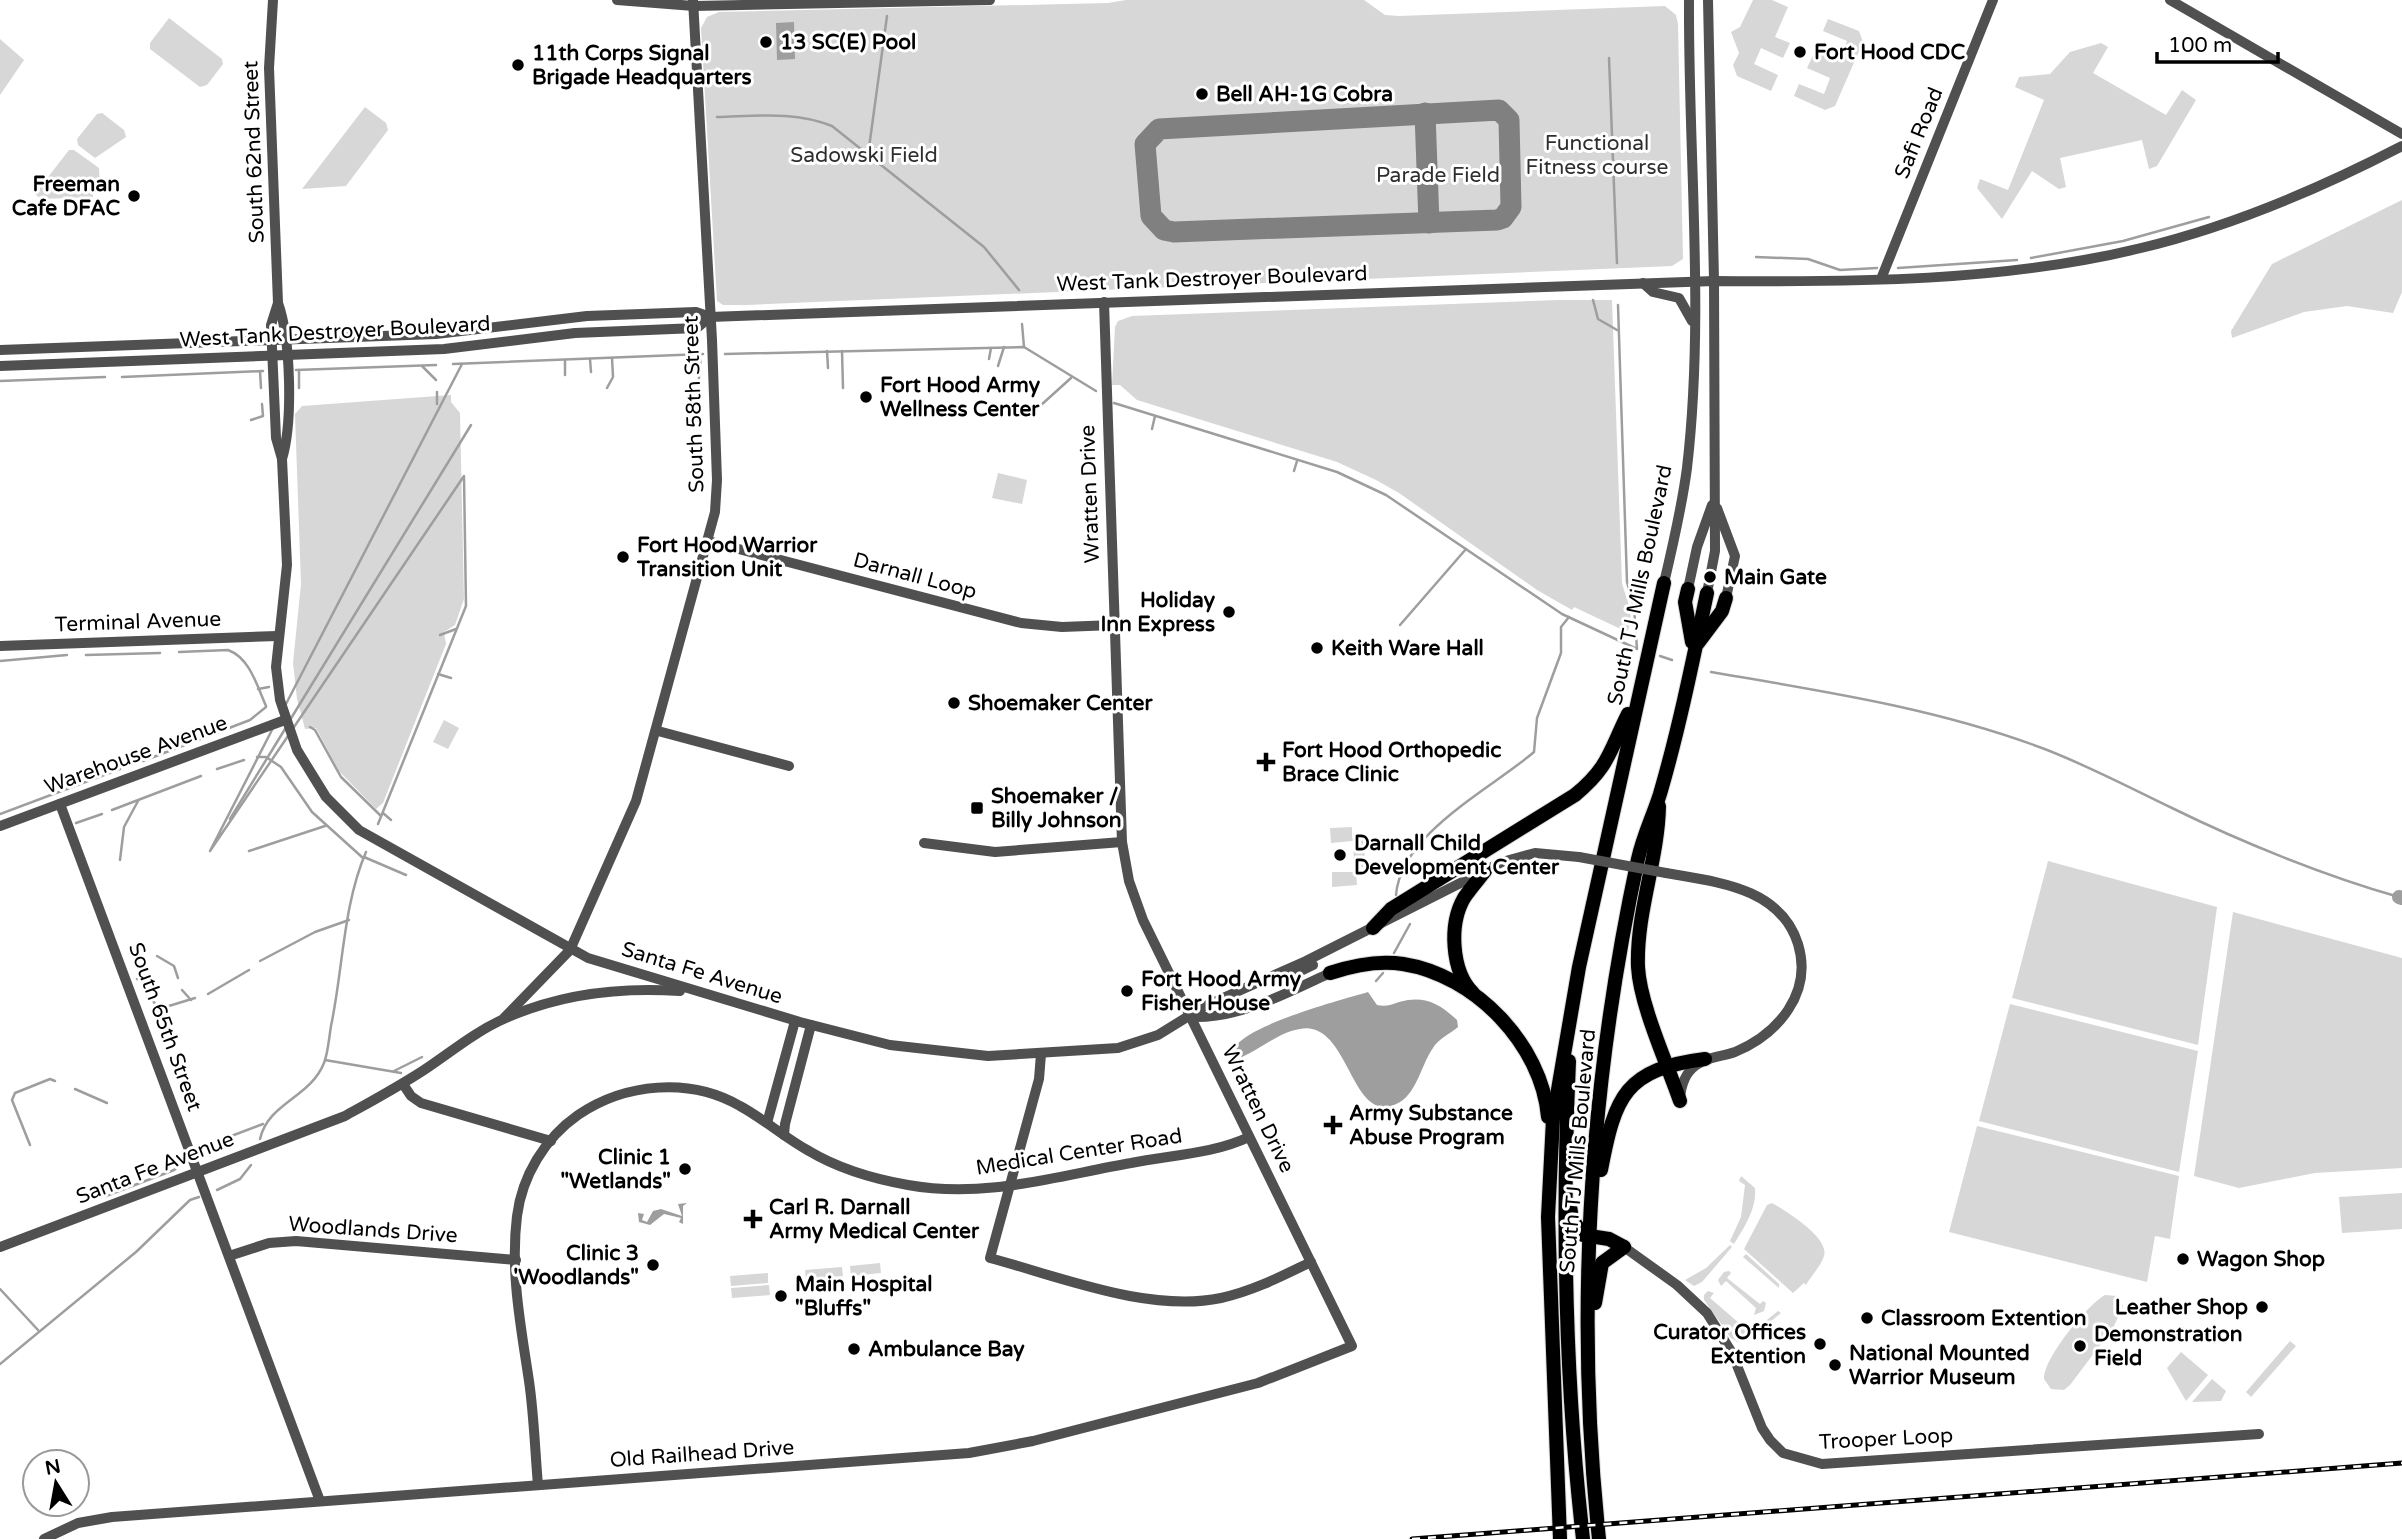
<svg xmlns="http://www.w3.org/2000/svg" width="2402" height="1539" font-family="'Varela Round',sans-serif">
<rect width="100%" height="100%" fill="#fff"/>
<g fill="#d7d7d7">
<polygon points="1126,0 1364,0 1385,15 1399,16 1665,6 1676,15 1678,24 1683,259 1672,266 747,305 723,305 717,301 701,28 707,17 719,12 1108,3"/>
<polygon points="1753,0 1772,0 1788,7 1775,37 1790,43 1783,58 1761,48 1754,64 1778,75 1771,91 1737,76 1733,65 1739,53 1731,32 1740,27"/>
<polygon points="169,18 222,59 223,64 207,85 200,87 150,49 150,43"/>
<polygon points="1828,19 1859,31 1863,42 1835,106 1825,110 1794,96 1799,84 1824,94 1830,78 1807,68 1817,47 1841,57 1847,41 1823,31"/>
<polygon points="0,39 24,60 0,95"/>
<polygon points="2101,43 2108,47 2093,73 2166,115 2182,90 2196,100 2157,166 2149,169 2142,140 2060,158 2066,187 2059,189 2032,171 2002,219 1977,188 1980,179 2008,190 2044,100 2015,87 2019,77 2050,74 2070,52"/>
<polygon points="365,107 386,123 388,130 346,186 302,189"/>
<polygon points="102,113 124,130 126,137 95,158 78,145 77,139 97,114"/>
<polygon points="69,150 74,150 99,168 100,192 93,193 93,197 41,199 35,194"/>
<polygon points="2402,200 2402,292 2393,313 2347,306 2304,312 2232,338 2231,331 2272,264"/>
<path d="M1558 300H1612L1622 583C1626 599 1636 616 1627 632L1574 607 1572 610 1537 590 1399 493 1376 480 1337 462 1137 400 1120 385H1112L1115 327 1118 321 1132 316Z"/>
<polygon points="451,395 451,402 460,413 464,599 455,625 444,632 446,644 383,803 376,809 339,771 316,728 305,729 297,699 293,663 301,584 295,414 302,406"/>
<polygon points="998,473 1027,480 1022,504 992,498"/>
<polygon points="444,720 459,728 448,749 433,742"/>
<polygon points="1352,827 1352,838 1364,838 1365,867 1354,867 1353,841 1331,843 1330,828"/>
<polygon points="2048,861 2217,907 2198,1045 2012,998"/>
<polygon points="1332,872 1356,872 1357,885 1332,887"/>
<polygon points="2233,912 2402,958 2402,1168 2315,1173 2239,1188 2194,1176"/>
<polygon points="2010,1004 2198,1051 2179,1172 1979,1121"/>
<polygon points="1977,1126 2179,1176 2170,1239 2155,1236 2147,1282 1949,1232"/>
<path d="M1741 1176 1755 1188C1757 1208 1744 1228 1734 1244L1730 1241 1741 1217 1745 1185 1739 1181Z"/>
<polygon points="2402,1193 2402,1229 2342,1233 2339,1197"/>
<path d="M1772 1203C1786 1211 1830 1238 1824 1256 1821 1266 1811 1276 1806 1285L1804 1283 1793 1293 1744 1249 1767 1205Z"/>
<polygon points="1730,1245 1732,1247 1702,1282 1694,1286 1685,1280 1706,1268"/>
<polygon points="1746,1254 1779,1284 1779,1288 1743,1257"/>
<polygon points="880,1263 881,1273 851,1276 850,1266"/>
<polygon points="842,1267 843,1276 806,1280 805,1270"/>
<polygon points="1729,1271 1731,1273 1727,1278 1760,1304 1763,1301 1766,1303 1764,1311 1754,1315 1756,1308 1726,1281 1721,1286 1718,1280 1724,1272"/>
<polygon points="768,1273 768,1283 731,1286 730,1276"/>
<polygon points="769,1285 770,1295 732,1298 731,1288"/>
<polygon points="1708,1291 1714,1293 1710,1298 1746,1329 1750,1325 1757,1328 1778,1311 1781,1313 1748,1340 1738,1342 1731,1338 1704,1300 1704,1295"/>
<path d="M2105 1295 2117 1296 2123 1306 2113 1328 2070 1385 2064 1390 2051 1389 2044 1379C2042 1360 2088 1304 2105 1295Z"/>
<polygon points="2290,1341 2296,1346 2251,1397 2246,1392"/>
<polygon points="2181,1352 2208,1375 2186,1401 2167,1368"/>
<polygon points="2212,1379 2226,1391 2221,1401 2192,1402"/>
</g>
<g fill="#9e9e9e">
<polygon points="794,22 795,59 777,60 776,23"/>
<path d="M1368 992 1377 1005C1385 1007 1391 1005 1399 1002 1424 995 1439 1003 1457 1020L1458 1027C1450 1034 1438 1039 1433 1048 1422 1063 1417 1092 1400 1102 1350 1132 1351 1019 1300 1029 1279 1032 1261 1049 1242 1057L1233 1051C1241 1026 1341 1000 1368 992Z"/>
<polygon points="687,1203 683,1206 683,1224 679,1222 681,1218 664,1214 650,1225 639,1222 638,1213 644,1214 642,1220 647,1222 653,1211 661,1209 682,1216 678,1204"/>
</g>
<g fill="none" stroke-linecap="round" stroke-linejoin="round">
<g stroke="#9e9e9e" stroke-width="2.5">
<polyline points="1609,58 1617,263"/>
<path d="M717 117C757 116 795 111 832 126L984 247 1019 290"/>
<polyline points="868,155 887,16"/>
<polyline points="1756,257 1808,259 1840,270 1877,268"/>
<polyline points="2031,258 2123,241 2209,217"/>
<polyline points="1898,268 2017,260"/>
<polyline points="1593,300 1598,319 1617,330"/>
<polyline points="1022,324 1024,347"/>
<polyline points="827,351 828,368"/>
<polyline points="842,351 843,388"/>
<polyline points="725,354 1024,347 1096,391"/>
<polyline points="590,359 591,372"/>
<polyline points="989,359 991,348"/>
<polyline points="565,361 565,375"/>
<polyline points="453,364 703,354"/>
<polyline points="422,366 436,380"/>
<polyline points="998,366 1004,347"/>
<polyline points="296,370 436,365"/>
<polyline points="299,370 299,388"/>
<polyline points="260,371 261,388"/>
<polyline points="122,377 263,371"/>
<polyline points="0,381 105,377"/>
<polyline points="607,388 613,377 612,358"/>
<polyline points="698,389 701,354"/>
<polyline points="437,392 437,404"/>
<polyline points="1114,403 1337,472 1386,495 1562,614 1637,649 1634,607 1627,582 1618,305"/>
<polyline points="1040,406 1071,378"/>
<polyline points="251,420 263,416 262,404"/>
<polyline points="1152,429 1155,416"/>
<polyline points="1294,471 1297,461"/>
<polyline points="1400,625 1466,549"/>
<polyline points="440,635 456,629"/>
<path d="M179 652 228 650C250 658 257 686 266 706"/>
<polyline points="86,655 160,653"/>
<polyline points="1660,656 1672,660"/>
<polyline points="0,661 67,655"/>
<path d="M1711 672C1822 691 1936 708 2042 748 2087 765 2128 787 2172 808 2241 842 2325 876 2399 897"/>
<polyline points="438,674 451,678"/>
<polyline points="258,689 269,687"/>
<polyline points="286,704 462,364"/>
<polyline points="290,720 471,425"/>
<polyline points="294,727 464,476 466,606 378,824"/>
<polyline points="310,727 315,730 341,777 381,816"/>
<polyline points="273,728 210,851 288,736"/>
<polyline points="257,757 266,757 281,767 312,812 363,858"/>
<polyline points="143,761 250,720 266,707"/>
<polyline points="217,769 244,760"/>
<polyline points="112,810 201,776"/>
<polyline points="383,813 391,820"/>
<polyline points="0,814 120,769"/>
<polyline points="230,819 285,729"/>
<polyline points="76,823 102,814"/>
<polyline points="249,851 325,826"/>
<polyline points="364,857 406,875"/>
<polyline points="120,860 124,827 138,801"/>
<path d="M1396 895C1401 833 1491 789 1534 752L1537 718 1561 653V627L1569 617"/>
<polyline points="1394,953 1410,924"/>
<polyline points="157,956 174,966 178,978"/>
<polyline points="260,961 315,932 349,920"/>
<polyline points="137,979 144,981 148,989"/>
<polyline points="1376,981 1383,973"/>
<polyline points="182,990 191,1000"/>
<polyline points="208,994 249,970"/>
<polyline points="153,1001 159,1009 195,998"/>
<polyline points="325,1060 401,1073"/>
<polyline points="394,1071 422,1057"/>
<polyline points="75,1089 107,1103"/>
<path d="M260 1139C268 1103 310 1098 324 1063 328 1053 329 1038 331 1026 343 970 343 905 366 852"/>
<polyline points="30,1145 12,1100 15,1093 50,1079 55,1081"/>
<polyline points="197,1149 263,1124"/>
<polyline points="217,1190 240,1179 251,1165"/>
<polyline points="106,1196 174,1170 181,1164 184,1154"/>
<polyline points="0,1289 38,1330"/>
<polyline points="0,1364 136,1252 190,1200 199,1197"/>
</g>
<polyline stroke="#9e9e9e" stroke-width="14" points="2399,897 2402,898"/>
<g stroke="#808080" stroke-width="21">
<polygon points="1499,110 1509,120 1511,207 1503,218 1497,220 1174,232 1164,230 1151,216 1145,144 1159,129"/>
<polyline points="1425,113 1429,223"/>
</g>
<g stroke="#dbdbdb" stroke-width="16">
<g id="major">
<polyline points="1688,589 1685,602 1692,642"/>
<polyline points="1698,643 1722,611 1726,598"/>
<path d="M1659 806C1658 860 1636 913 1638 967 1640 1005 1667 1063 1680 1101"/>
<path d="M1373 928 1391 909 1575 795C1609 767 1609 752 1628 714"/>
<path d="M1330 973C1354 965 1378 960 1403 964 1475 975 1542 1045 1548 1117"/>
<path d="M1473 993C1451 971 1449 924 1464 898 1470 889 1478 880 1485 871"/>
<path d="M1569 1061C1562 1220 1565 1381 1583 1539"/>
<path d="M1601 1170C1615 1096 1625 1069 1705 1059"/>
<polyline points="1570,1206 1572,1219 1583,1235 1609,1239 1624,1247"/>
<polyline points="1595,1303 1602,1263 1624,1247"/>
<polyline points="1560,1539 1548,1217 1553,1119 1579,967 1664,583"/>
<path d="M1599 1539C1575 1312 1590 1082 1638 859 1643 836 1653 816 1660 794 1679 729 1693 660 1707 593"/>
</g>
</g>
<g stroke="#505050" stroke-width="10">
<path d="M273 0 269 68 278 303C291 340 293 422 282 459"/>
<polyline points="617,0 694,6 990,0"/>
<polyline points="2170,0 2402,134"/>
<polyline points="1881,279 1993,0"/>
<polyline points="1643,283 1653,292 1679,298 1692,321"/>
<polyline points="278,303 271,325 276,438 282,459 287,565 276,667 280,700 297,750 326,797 359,830 588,958 800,1022 890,1045 988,1056 1118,1048 1158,1035 1205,1006 1306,961 1502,862 1535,853 1579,857"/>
<path d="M0 350 436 334 587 316 696 312 710 317 1714 281C1856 282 2002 282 2141 248 2233 226 2319 189 2402 146"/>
<polyline points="0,366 444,349 575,333 697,328 710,317"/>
<polyline points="1717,508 1735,556 1726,598"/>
<polyline points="708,541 1021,623 1062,627 1114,625"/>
<path d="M1664 583C1673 545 1682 506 1687 468 1705 313 1688 155 1689 0"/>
<polyline points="1688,589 1697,547 1712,505"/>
<polyline points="1707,593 1715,551 1714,281 1708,0"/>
<polyline points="0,646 277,636"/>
<polyline points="658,731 789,766"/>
<polyline points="60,804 320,1501"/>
<polyline points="0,826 285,720"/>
<polyline points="924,843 995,852 1122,842"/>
<path d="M1666 873C1716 882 1780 887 1798 944 1813 993 1778 1034 1735 1052 1721 1057 1706 1057 1695 1066 1684 1074 1681 1086 1680 1099"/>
<polyline points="1274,976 1284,979 1313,965"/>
<path d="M1191 1017C1239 1019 1287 993 1330 973"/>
<polyline points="504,1018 570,950 636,801 715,512 717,480 712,340 693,0"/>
<path d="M1041 1054 1039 1079 990 1258C1061 1277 1149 1313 1221 1298 1253 1291 1282 1276 1311 1262"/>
<polyline points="403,1084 411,1096 421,1103 551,1141"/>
<polyline points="767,1123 795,1021"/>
<polyline points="784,1135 785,1124 811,1025"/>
<path d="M0 1247 345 1116C372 1101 398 1087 424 1070 451 1052 476 1031 506 1018 560 994 621 987 680 991"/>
<polyline points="1624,1247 1677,1285 1707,1313 1732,1353 1762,1428 1770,1440 1783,1453 1822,1464 2259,1434"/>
<polyline points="229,1256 269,1243 296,1241 516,1260"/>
<path d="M538 1485C535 1451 534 1415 529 1381 521 1327 510 1272 517 1216 522 1176 545 1138 578 1115 625 1083 690 1077 740 1106 764 1119 785 1138 809 1151 839 1169 874 1179 908 1185 985 1199 1056 1176 1131 1163 1171 1155 1213 1154 1249 1137"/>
<polyline points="44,1539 78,1523 112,1517 969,1453 1033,1441 1258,1383 1352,1346 1143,920 1129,881 1122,842 1104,302"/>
</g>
<use href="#major" stroke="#000" stroke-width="14"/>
<g stroke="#000" stroke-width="5">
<polyline id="rail" points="1412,1539 2402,1463"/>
</g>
<use href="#rail" stroke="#fff" stroke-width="2.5" stroke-dasharray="8" stroke-linecap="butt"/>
<polyline stroke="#505050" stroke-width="10" points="1579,857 1666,873"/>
</g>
<g fill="#000" stroke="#fff" stroke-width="2.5">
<circle cx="766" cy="42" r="7"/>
<circle cx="1800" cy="52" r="7"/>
<circle cx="518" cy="65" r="7"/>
<circle cx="1202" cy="94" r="7"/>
<circle cx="134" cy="196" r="7"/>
<circle cx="866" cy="397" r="7"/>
<circle cx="623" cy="557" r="7"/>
<circle cx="1710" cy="577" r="7"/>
<circle cx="1229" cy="612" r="7"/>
<circle cx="1317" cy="648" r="7"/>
<circle cx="954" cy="703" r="7"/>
<path d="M1262.5 751.5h7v7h7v7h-7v7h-7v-7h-7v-7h7z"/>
<rect x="970" y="801" width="14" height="14" rx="3.5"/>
<circle cx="1340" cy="855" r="7"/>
<circle cx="1127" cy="991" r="7"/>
<path d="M1329.5 1114.5h7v7h7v7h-7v7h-7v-7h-7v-7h7z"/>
<circle cx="685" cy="1169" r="7"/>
<path d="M749.5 1208.5h7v7h7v7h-7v7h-7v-7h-7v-7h7z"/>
<circle cx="2183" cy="1259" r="7"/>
<circle cx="653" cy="1265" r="7"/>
<circle cx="781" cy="1296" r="7"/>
<circle cx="2262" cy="1307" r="7"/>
<circle cx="1867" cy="1318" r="7"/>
<circle cx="1820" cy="1344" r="7"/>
<circle cx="2080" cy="1346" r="7"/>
<circle cx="854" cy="1349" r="7"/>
<circle cx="1835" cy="1365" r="7"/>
</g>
<g text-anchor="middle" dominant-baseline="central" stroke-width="6" stroke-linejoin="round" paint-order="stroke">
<g font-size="21" font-weight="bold" fill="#000" stroke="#fff" text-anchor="start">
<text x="780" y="42">13 SC(E) Pool</text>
<text x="1814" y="52">Fort Hood CDC</text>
<text x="532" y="53">11th Corps Signal<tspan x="532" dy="24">Brigade Headquarters</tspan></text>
<text x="1216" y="94">Bell AH-1G Cobra</text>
<text x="120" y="184" text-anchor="end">Freeman<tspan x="120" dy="24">Cafe DFAC</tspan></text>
<text x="880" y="385">Fort Hood Army<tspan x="880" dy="24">Wellness Center</tspan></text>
<text x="637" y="545">Fort Hood Warrior<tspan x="637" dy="24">Transition Unit</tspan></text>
<text x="1724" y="577">Main Gate</text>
<text x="1215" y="600" text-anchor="end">Holiday<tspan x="1215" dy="24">Inn Express</tspan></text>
<text x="1331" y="648">Keith Ware Hall</text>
<text x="968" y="703">Shoemaker Center</text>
<text x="1282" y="750">Fort Hood Orthopedic<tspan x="1282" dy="24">Brace Clinic</tspan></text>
<text x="991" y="796">Shoemaker /<tspan x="991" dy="24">Billy Johnson</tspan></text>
<text x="1354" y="843">Darnall Child<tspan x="1354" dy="24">Development Center</tspan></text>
<text x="1141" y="979">Fort Hood Army<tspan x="1141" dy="24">Fisher House</tspan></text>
<text x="1349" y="1113">Army Substance<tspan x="1349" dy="24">Abuse Program</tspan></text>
<text x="671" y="1157" text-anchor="end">Clinic 1<tspan x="671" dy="24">"Wetlands"</tspan></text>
<text x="769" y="1207">Carl R. Darnall<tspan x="769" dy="24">Army Medical Center</tspan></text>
<text x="639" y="1253" text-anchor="end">Clinic 3<tspan x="639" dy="24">'Woodlands"</tspan></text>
<text x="2197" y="1259">Wagon Shop</text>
<text x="795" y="1284">Main Hospital<tspan x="795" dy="24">"Bluffs"</tspan></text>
<text x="2248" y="1307" text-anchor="end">Leather Shop</text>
<text x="1881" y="1318">Classroom Extention</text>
<text x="1806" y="1332" text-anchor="end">Curator Offices<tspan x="1806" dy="24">Extention</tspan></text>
<text x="2094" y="1334">Demonstration<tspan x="2094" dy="24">Field</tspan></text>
<text x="868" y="1349">Ambulance Bay</text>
<text x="1849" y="1353">National Mounted<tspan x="1849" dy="24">Warrior Museum</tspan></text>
</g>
<g font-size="21" fill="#000" stroke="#fff">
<text transform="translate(1919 133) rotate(-68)">Safi Road</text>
<text transform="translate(254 152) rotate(-92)">South 62nd Street</text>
<text transform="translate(1212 279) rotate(-2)">West Tank Destroyer Boulevard</text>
<text transform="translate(335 332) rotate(-3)">West Tank Destroyer Boulevard</text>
<text transform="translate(694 404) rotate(-92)">South 58th Street</text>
<text transform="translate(1090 494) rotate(-92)">Wratten Drive</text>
<text transform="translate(915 576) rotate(15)">Darnall Loop</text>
<text transform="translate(1640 585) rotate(-78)">South TJ Mills Boulevard</text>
<text transform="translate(138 622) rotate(-2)">Terminal Avenue</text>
<text transform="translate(136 755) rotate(-20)">Warehouse Avenue</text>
<text transform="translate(702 973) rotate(17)">Santa Fe Avenue</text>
<text transform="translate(165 1027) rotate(70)">South 65th Street</text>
<text transform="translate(1258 1109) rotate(64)">Wratten Drive</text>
<text transform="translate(1578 1151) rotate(-85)">South TJ Mills Boulevard</text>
<text transform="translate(1079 1152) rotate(-9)">Medical Center Road</text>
<text transform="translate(155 1168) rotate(-21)">Santa Fe Avenue</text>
<text transform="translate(373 1230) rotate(4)">Woodlands Drive</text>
<text transform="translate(1886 1439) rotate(-3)">Trooper Loop</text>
<text transform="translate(702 1454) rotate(-4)">Old Railhead Drive</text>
</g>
<g font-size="21" fill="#2e2e2e" stroke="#fff">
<text x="1597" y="143">Functional<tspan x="1597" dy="24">Fitness course</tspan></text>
<text x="864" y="155">Sadowski Field</text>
<text x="1438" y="175">Parade Field</text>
</g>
</g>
<g transform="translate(56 1483) rotate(349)"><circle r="33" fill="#ffffff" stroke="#999999" stroke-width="2"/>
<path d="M0-5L12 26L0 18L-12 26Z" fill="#000000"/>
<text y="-10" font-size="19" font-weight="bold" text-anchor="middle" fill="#000000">N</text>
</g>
<path d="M2157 52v10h121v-10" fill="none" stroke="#000000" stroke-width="3.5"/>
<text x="2168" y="52" font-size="21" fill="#000000" stroke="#ffffff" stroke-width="5" paint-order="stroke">100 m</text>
</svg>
